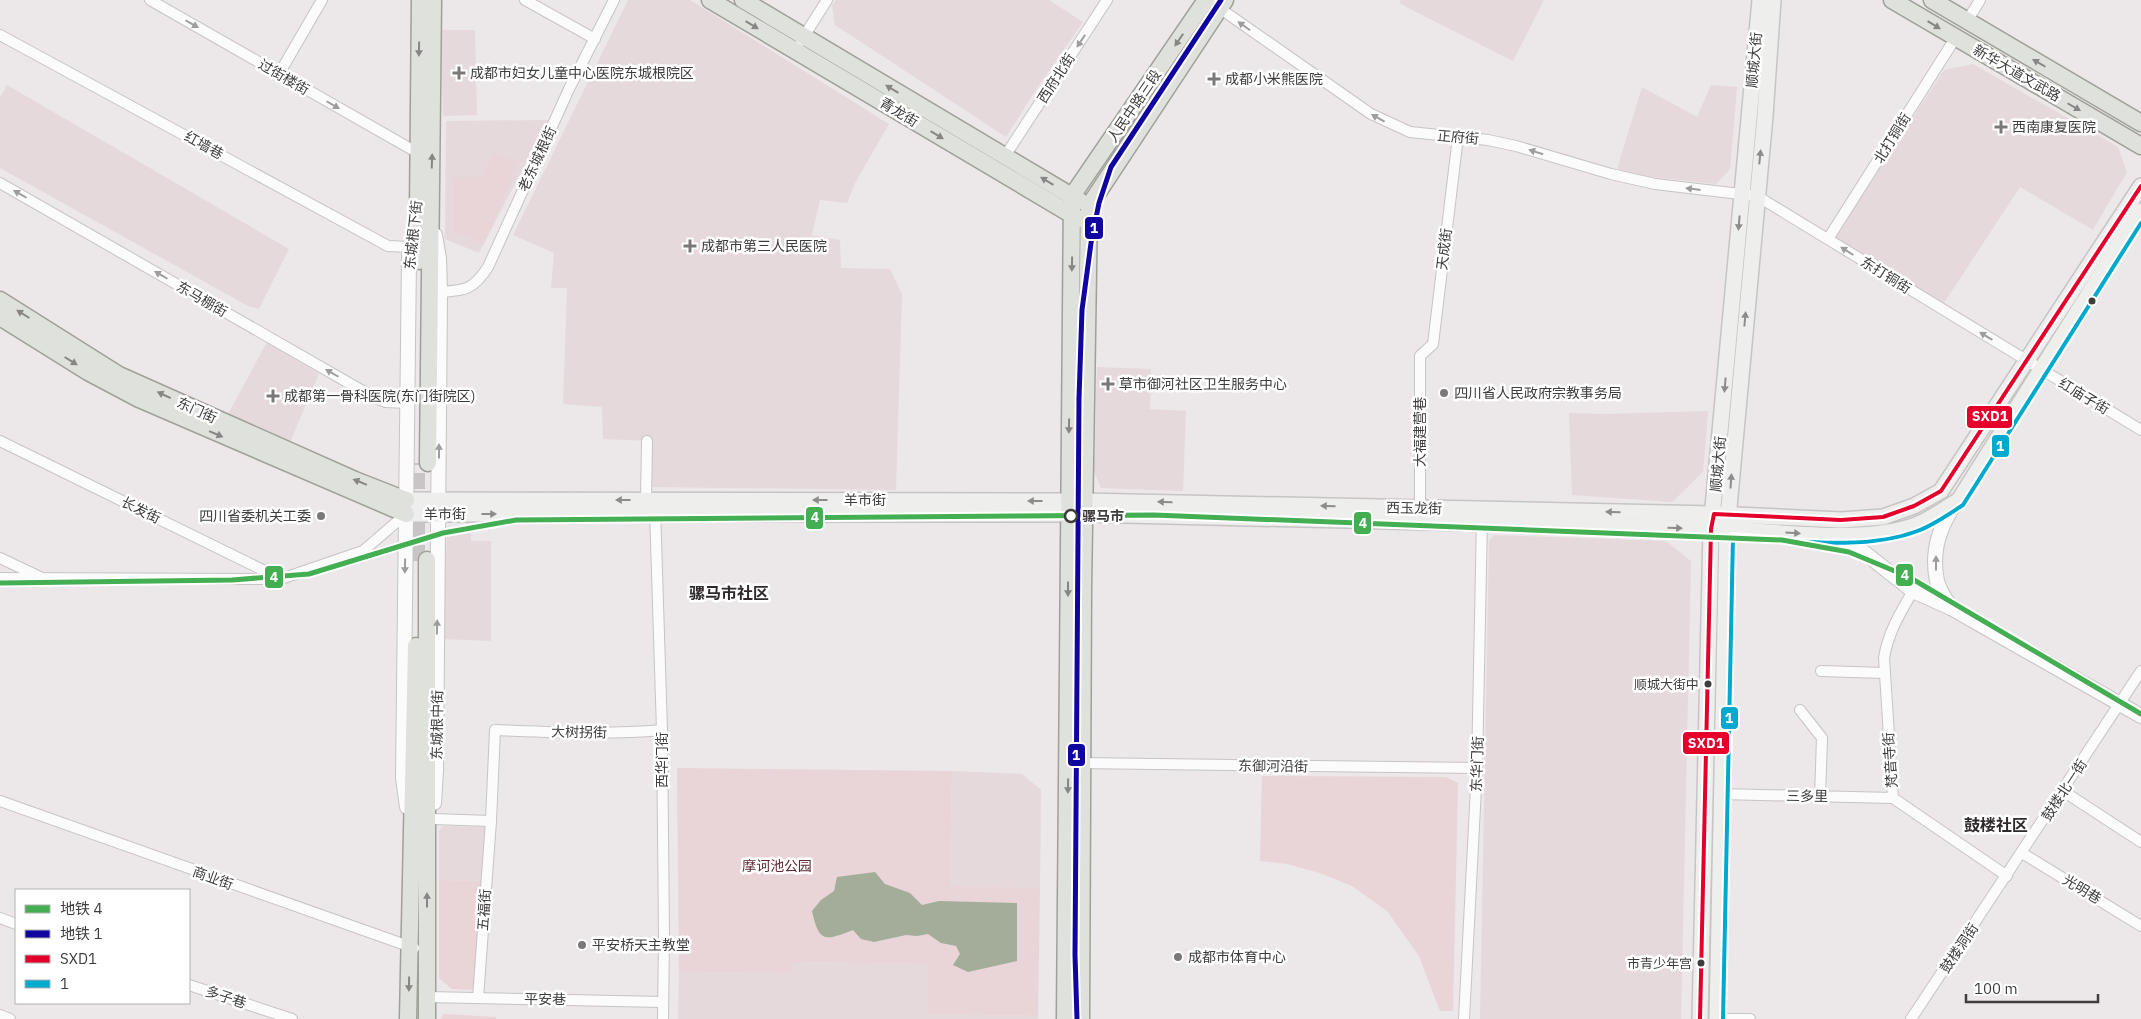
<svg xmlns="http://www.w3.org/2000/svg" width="2141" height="1019" font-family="'IBM Plex Sans','Noto Sans SC',sans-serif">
<rect width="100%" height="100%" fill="#ece7e8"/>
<g fill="#e6d9db">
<polygon points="628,0 690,0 889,124 855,183 847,203 820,200 812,235 840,240 841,268 890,269 902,294 896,490 650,487 651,441 603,439 602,407 563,404 567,288 551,288 554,253 513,235"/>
<polygon points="836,0 1049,0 1083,22 1036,90 1006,137 835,25 832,5"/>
<polygon points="1401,0 1544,0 1513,61 1418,13 1399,3"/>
<polygon points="441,30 475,30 477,115 443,116"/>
<polygon points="1973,64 2118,147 2127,172 2093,230 2020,187 1942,306 1834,238 1944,70"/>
<polygon points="7,85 289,249 259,309 248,306 0,168 0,98"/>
<polygon points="1711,85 1737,87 1730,169 1716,184 1634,175 1617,169 1642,87 1697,117"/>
<polygon points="548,120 479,253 445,239 446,121"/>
<polygon points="267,342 319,374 288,447 226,418"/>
<polygon points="1097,367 1151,369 1150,409 1186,411 1183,491 1101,488 1094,471"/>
<polygon points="1708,411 1703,472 1672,502 1572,495 1569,413 1605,414"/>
<polygon points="461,527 471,527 471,541 491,541 491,641 442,639 447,536"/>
<polygon points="1494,535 1666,541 1691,561 1681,1019 1480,1019 1489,541"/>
<polygon points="952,771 1022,774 1041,790 1040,888 950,886"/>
<polygon points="443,826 484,827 486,832 484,881 439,880 439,830"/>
<polygon points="793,962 929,964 929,1014 1038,1016 1038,1019 678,1019 679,972 793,973"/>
</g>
<g fill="#e9d4d8">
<polygon points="493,152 518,163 484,244 453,231 453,177 482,177"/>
<polygon points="677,768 952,771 950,886 1040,888 1038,1016 928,1014 929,964 793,962 793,973 679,972"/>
<polygon points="1262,776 1446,777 1458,783 1453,1011 1440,1011 1419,956 1387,911 1352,886 1320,873 1287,864 1260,861"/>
<polygon points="439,880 484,881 474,990 452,989 439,978"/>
<polygon points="444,1014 496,1017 496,1019 440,1019"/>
</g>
<path fill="#a3ad99" d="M875 872 885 884 910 893 922 905 939 901 1017 903V961L968 972 953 965 960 954 956 946 941 943 928 934 917 936 906 935 874 942 861 939 853 930C825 941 819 943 812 911L821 900 834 891 837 877Z"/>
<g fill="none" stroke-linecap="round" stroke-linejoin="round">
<polyline stroke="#c9c5c6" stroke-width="16" stroke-dasharray="16 8" stroke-linecap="butt" points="417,561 417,463"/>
<g stroke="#c7c4c5" stroke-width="12">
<g id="minor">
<polyline points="150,0 418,153"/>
<polyline points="525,0 595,39"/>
<polyline points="1215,5 1371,114 1410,132 1488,140 1516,146 1611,174 1655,184 1757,196 2141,430"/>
<polyline points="1967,21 1980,0"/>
<polyline points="0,35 388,246 410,247"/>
<polyline points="801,41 827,0"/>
<polyline points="279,74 322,0"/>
<polyline points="1005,156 1107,0"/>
<polyline points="0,183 375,398 386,402 408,403"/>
<polyline points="1828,239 1956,37"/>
<path d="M440 292C466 290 473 290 488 267L569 89 614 0"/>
<polyline points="0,441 277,577"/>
<polyline points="646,500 647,441"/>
<polyline points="1420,508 1420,356 1433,344 1458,137"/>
<polyline points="655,509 662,730 664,935 663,1019"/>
<polyline points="0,558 40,577"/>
<polyline points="0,578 281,579 363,551 406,514"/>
<path d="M1913 591C1900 613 1888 633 1884 658L1893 798 2007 876"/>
<polyline points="1821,671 1884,673"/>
<polyline points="1800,710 1822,738 1820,797"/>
<polyline points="1077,763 1477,768"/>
<polyline points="2063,791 2141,842"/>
<polyline points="1720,794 1893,798"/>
<polyline points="0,801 414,948"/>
<polyline points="433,819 491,821"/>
<polyline points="2022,853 2141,926"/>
<polyline points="0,918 16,924"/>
<polyline points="189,985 292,1019"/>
<polyline points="427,997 663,1002"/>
<path d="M478 998 491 821 495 730C550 732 607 735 662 730"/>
<polyline points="0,1015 10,1019"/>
<polyline points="1464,1019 1477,768 1482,518"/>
<polyline points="1717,1019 1750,1019"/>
<polyline points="1911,1019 2141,671"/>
</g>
</g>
<g stroke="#c7c4c5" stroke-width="16">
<g id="tertiary">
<polyline points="1828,536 1861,550 1913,591 1951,608 2141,716"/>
<path d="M1951 608C1946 600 1939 590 1937 581 1931 552 1940 525 1956 503"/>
<polyline points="434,803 436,770 440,292 439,258 435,235"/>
<polyline points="407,807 403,778 409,257 414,229"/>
</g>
</g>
<g stroke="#c7c4c5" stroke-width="18">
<g id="secondary">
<polyline points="406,500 1084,501 1714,514 1841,520 1883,517 1914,506 1941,491 2141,186"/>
<path d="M406 514H1084L1727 529C1782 532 1864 544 1916 525 1931 519 1945 509 1959 500L2141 211"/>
<polyline points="1700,1019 1711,529 1760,0"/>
<polyline points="1717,1019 1727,529 1765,116 1773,0"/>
</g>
</g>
<g stroke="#9fa199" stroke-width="19">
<g id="primary">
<polyline points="710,0 1079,219"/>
<polyline points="743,0 1080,201"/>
<polyline points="1892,0 2141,146"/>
<polyline points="1932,0 2141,123"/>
<polyline points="419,261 418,211 420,0"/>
<polyline points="0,300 119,375 355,480 406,500"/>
<polyline points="0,317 88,372 139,399 406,514"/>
<polyline points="428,463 433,0"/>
<polyline points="427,560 427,1019"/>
<polyline points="408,1019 416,646"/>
<polyline points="1065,1019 1072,196 1206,0"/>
<polyline points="1081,1019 1083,589 1089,206 1225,0"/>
</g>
</g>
<use href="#minor" stroke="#fcfbfc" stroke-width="10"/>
<use href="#tertiary" stroke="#fcfbfc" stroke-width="14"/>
<use href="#secondary" stroke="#eeeeec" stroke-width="15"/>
<use href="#primary" stroke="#dfe1dc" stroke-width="16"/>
<g stroke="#fff" stroke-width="8">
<polyline id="bus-1" points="1700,1019 1711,529 1714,514 1841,520 1883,517 1914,506 1941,491 2141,186"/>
</g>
<g stroke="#fff" stroke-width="8">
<path id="bus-2" d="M1723 1019 1733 536C1791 540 1865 552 1920 530 1935 524 1949 514 1963 505L2141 223"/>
</g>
<use href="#bus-1" stroke="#e4002b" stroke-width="4"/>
<use href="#bus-2" stroke="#00a9ce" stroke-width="4"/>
<g stroke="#fff" stroke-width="9">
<polyline id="metro-1" points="0,583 232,580 309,574 443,533 516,520 1154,515 1782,540 1849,552 1909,577 2141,714"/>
</g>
<g stroke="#fff" stroke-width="9">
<polyline id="metro-2" points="1077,1019 1075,955 1079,398 1082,310 1091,243 1099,203 1111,167 1221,0"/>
</g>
<use href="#metro-1" stroke="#44af52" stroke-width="5"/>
<use href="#metro-2" stroke="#10069f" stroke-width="5"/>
</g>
<defs><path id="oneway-solid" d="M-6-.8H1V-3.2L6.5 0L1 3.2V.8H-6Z" transform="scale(1.25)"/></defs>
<g fill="#9e9c9c">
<use href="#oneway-solid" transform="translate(192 24) rotate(30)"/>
<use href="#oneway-solid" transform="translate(1244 26) rotate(-145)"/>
<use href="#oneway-solid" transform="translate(1081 41) rotate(123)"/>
<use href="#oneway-solid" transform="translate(333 105) rotate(30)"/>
<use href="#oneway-solid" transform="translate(1378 118) rotate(-151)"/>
<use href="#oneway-solid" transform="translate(1536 152) rotate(-163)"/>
<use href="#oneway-solid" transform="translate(1693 189) rotate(-173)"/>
<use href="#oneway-solid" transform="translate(20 194) rotate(-150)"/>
<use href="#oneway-solid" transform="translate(1847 251) rotate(-148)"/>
<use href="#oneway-solid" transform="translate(161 275) rotate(-150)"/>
<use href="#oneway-solid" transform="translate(1986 336) rotate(-149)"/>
<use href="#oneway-solid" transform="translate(332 373) rotate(-150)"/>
<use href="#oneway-solid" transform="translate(439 451) rotate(-90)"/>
<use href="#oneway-solid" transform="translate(1936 563) rotate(-90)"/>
<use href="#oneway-solid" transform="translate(405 566) rotate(91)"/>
<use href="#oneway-solid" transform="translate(437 627) rotate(-89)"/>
</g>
<g fill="#878684">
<use href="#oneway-solid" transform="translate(752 25) rotate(31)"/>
<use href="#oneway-solid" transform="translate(1934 25) rotate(31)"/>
<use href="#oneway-solid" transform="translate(1179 40) rotate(124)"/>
<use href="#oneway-solid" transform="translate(419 49) rotate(91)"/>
<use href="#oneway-solid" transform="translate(2039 63) rotate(-150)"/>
<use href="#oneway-solid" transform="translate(892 89) rotate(-149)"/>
<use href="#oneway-solid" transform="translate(2074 107) rotate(30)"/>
<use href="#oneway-solid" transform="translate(937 135) rotate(31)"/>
<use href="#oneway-solid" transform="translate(432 161) rotate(-88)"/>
<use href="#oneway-solid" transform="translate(1047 181) rotate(-149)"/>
<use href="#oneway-solid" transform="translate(1072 264) rotate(91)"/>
<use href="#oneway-solid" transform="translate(23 314) rotate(-148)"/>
<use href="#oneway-solid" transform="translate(71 361) rotate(32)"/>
<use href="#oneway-solid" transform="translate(164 395) rotate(-155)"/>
<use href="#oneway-solid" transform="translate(1069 426) rotate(91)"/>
<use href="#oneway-solid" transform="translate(216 434) rotate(23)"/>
<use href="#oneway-solid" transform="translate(360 482) rotate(-158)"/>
<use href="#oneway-solid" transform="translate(1068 589) rotate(90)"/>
<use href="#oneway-solid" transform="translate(1068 786) rotate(91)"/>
<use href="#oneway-solid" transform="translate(427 900) rotate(-90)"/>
<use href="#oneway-solid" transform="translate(409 984) rotate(91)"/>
</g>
<g fill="#8e8c8b">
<use href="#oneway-solid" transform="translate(1760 157) rotate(-84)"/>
<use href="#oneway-solid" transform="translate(1739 223) rotate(95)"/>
<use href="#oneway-solid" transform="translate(1745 319) rotate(-85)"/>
<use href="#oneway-solid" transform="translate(1725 385) rotate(95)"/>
<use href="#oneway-solid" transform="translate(1731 481) rotate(-86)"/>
<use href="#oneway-solid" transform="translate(623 500) rotate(-180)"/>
<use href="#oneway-solid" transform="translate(820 500) rotate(-180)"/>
<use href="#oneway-solid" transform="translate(1035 501) rotate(-180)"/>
<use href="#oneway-solid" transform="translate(1165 502) rotate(-179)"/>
<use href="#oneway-solid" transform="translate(1328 506) rotate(-179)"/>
<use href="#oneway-solid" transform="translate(1613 512) rotate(-179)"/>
<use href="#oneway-solid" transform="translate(489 514)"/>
<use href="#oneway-solid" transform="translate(1675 528) rotate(1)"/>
<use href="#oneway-solid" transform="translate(1793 533) rotate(3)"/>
</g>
<g fill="#7c7878" stroke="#fff" stroke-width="2">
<path d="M456.5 65.5h5v5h5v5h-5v5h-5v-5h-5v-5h5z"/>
<path d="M1211.5 71.5h5v5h5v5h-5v5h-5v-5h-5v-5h5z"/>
<path d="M1998.5 119.5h5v5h5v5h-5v5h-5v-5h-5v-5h5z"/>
<path d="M687.5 238.5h5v5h5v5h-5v5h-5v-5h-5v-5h5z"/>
<path d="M1105.5 376.5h5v5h5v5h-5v5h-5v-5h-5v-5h5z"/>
<circle cx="1444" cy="393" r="5"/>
<path d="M270.5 388.5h5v5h5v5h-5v5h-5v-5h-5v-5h5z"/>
<circle cx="321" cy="516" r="5"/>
<circle cx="582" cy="945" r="5"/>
<circle cx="1178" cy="957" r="5"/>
</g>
<g fill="#3f3c3c" stroke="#fff" stroke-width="2">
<circle cx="2092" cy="301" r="4.5"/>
<circle cx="1708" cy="684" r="4.5"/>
<circle cx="1701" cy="963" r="4.5"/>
</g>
<circle fill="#fff" stroke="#3f3c3c" stroke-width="2.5" cx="1071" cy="516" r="6"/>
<g text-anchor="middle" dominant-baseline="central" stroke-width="5" stroke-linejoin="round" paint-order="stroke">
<g font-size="13" fill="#3f3c3c" stroke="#fff" text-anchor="end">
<text x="1699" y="684">顺城大街中</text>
<text x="1692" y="963">市青少年宫</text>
</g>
<g font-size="14" fill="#3f3c3c" stroke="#fff">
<text transform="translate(1754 60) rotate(-85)">顺城大街</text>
<text transform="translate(2017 73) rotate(30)">新华大道文武路</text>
<text transform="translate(284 77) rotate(30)">过街楼街</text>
<text transform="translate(1056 78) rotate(-57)">西府北街</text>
<text transform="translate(1134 106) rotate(-56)">人民中路三段</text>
<text transform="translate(899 112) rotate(31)">青龙街</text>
<text transform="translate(1458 137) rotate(5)">正府街</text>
<text transform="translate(1892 138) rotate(-58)">北打铜街</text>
<text transform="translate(204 145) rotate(29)">红墙巷</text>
<text transform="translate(537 159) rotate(-65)">老东城根街</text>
<text transform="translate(413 235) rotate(-84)">东城根下街</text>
<text transform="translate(1444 249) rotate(-83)">天成街</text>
<text transform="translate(1886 275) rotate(32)">东打铜街</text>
<text transform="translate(202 299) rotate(30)">东马棚街</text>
<text transform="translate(2084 396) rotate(31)">红庙子街</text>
<text transform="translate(197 410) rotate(24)">东门街</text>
<text transform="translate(1420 432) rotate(-90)">大福建营巷</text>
<text transform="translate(1718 464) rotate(-85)">顺城大街</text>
<text x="865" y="500">羊市街</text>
<text transform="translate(1414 508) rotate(1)">西玉龙街</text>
<text transform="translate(141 510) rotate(26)">长发街</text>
<text x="445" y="514">羊市街</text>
<text transform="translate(437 725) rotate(-89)">东城根中街</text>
<text transform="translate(579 732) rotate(1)">大树拐街</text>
<text transform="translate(662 760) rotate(-90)">西华门街</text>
<text transform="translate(1890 760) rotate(-94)">梵音寺街</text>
<text transform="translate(1477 764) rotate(-88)">东华门街</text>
<text transform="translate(1273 766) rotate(1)">东御河沿街</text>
<text transform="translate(2064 790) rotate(-57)">鼓楼北一街</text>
<text transform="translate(1807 796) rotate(1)">三多里</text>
<text transform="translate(213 878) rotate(20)">商业街</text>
<text transform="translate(2082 889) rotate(31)">光明巷</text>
<text transform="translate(484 910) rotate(-86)">五福街</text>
<text transform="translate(1959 948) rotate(-56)">鼓楼洞街</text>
<text transform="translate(226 997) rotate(18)">多子巷</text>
<text transform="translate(545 999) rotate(1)">平安巷</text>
</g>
<g font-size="14" fill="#3f3c3c" stroke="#fff" text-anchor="start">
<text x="470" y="73">成都市妇女儿童中心医院东城根院区</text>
<text x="1225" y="79">成都小米熊医院</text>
<text x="2012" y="127">西南康复医院</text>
<text x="701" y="246">成都市第三人民医院</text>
<text x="1119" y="384">草市御河社区卫生服务中心</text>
<text x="1454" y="393">四川省人民政府宗教事务局</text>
<text x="284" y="396">成都第一骨科医院(东门街院区)</text>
<text x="311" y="516" text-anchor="end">四川省委机关工委</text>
<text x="592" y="945">平安桥天主教堂</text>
<text x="1188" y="957">成都市体育中心</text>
</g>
<g font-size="14" font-weight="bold" fill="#3f3c3c" stroke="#fff" text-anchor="start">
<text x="1082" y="516">骡马市</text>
</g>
<g font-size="14" fill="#5e2b37" stroke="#fff">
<text x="777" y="866">摩诃池公园</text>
</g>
<g font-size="16" font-weight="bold" fill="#2f292a" stroke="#fff">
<text x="729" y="593">骡马市社区</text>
<text x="1996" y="825">鼓楼社区</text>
</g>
</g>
<g stroke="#fff" stroke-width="2">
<rect x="1084" y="216" width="20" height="24" rx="5" fill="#10069f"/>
<rect x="1966" y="405" width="47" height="24" rx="5" fill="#e4002b"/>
<rect x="1991" y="434" width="19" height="24" rx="5" fill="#00a9ce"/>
<rect x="805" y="506" width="19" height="24" rx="5" fill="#44af52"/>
<rect x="1353" y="511" width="19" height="24" rx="5" fill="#44af52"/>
<rect x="1895" y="563" width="19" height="24" rx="5" fill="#44af52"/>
<rect x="264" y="565" width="20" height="24" rx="5" fill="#44af52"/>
<rect x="1720" y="706" width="19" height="24" rx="5" fill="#00a9ce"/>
<rect x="1682" y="731" width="48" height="24" rx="5" fill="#e4002b"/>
<rect x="1067" y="743" width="19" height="24" rx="5" fill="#10069f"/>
</g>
<g font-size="14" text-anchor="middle" font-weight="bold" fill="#fff">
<text x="1094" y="233">1</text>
<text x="1990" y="421">SXD1</text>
<text x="2000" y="451">1</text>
<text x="815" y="522">4</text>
<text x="1363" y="528">4</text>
<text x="1905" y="580">4</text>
<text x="274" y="582">4</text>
<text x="1729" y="723">1</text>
<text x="1706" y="748">SXD1</text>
<text x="1076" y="760">1</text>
</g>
<rect x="15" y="889" width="175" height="115" fill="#ffffff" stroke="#b2b1b1"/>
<rect x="25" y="905" width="25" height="8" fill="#44af52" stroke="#b2b1b1"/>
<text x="60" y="914" font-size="15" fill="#3f3c3c">地铁 4</text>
<rect x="25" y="930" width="25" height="8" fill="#10069f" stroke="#b2b1b1"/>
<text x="60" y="939" font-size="15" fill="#3f3c3c">地铁 1</text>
<rect x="25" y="955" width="25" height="8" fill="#e4002b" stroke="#b2b1b1"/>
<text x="60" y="964" font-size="15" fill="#3f3c3c">SXD1</text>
<rect x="25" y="980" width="25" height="8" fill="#00a9ce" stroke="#b2b1b1"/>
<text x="60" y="989" font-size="15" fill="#3f3c3c">1</text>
<path d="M1966 994v8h132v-8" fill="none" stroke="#3f3c3c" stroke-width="2.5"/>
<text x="1974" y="994" font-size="15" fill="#3f3c3c" stroke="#ffffff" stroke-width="4" paint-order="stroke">100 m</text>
</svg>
